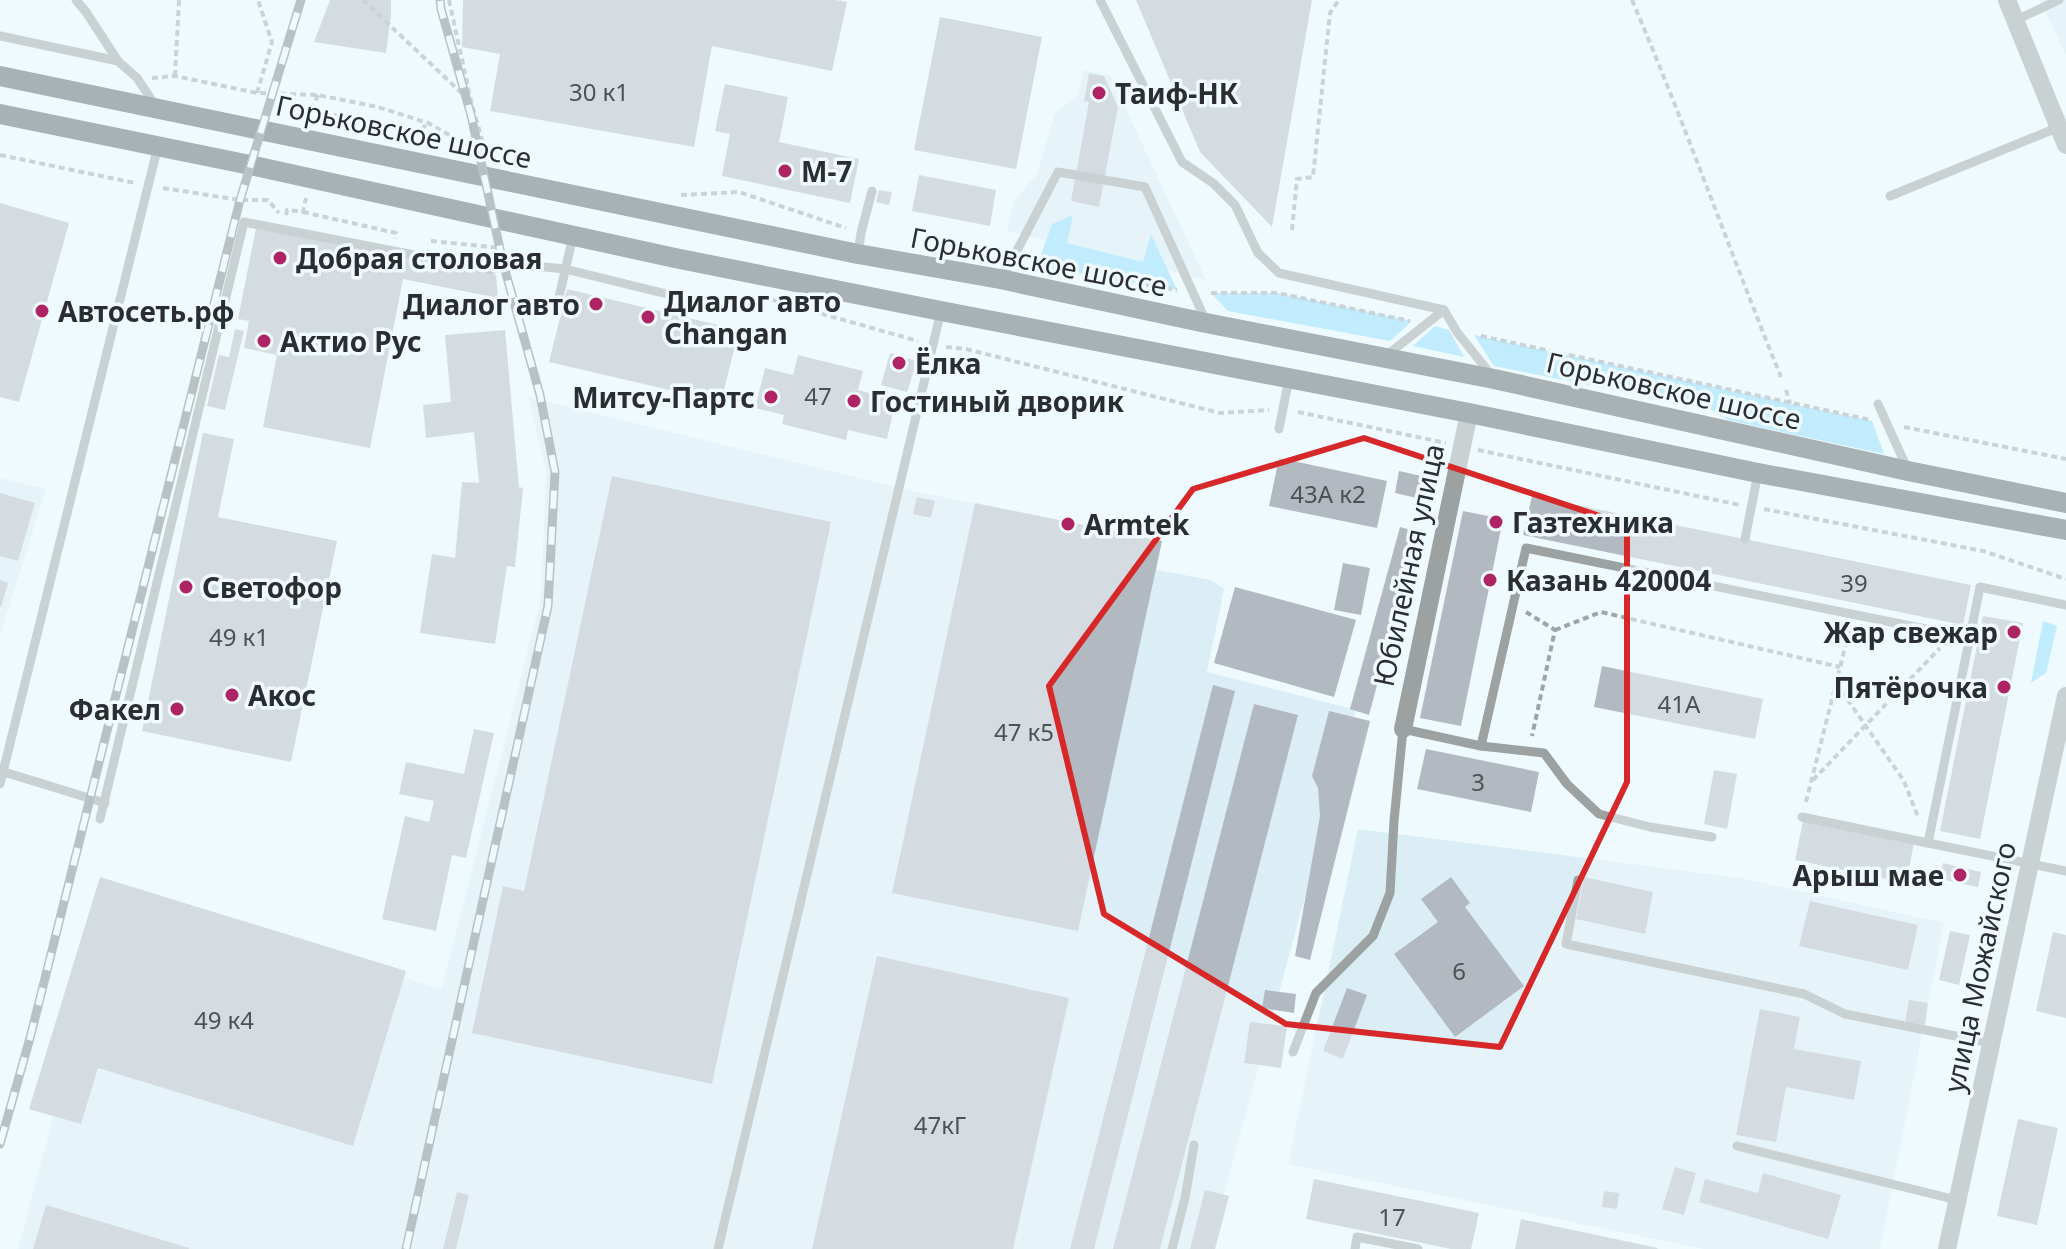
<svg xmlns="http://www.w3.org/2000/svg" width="2066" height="1249" font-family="'Noto Sans',sans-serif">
<rect width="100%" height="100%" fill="#effafe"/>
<g fill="#dbeef6">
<polygon points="2040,0 2066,0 2066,55 2043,7"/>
<polygon points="1084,70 1110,75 1206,280 1007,231 1014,201 1037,174 1055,113 1078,95"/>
<polygon points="528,397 917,492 1162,541 1156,570 1211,580 1224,589 1207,672 1356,710 1209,1249 18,1249 113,892 442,989 541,597 546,470"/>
<polygon points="0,478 46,489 0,635"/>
<polygon points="1358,829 1741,878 1944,923 1880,1249 1704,1249 1288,1164"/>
</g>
<g fill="#87dcfe">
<polygon points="1073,215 1067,243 1143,262 1151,234 1177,290 1037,266 1052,224"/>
<polygon points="1211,293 1278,293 1412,321 1390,341 1228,311"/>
<polygon points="1435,326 1449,330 1464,357 1413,346"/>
<polygon points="1474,335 1872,421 1884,454 1728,420 1712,410 1494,366"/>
<polygon points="2043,621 2057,626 2046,673 2031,683"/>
</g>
<g fill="#b3b9c1">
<polygon points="330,0 391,0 391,15 386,53 314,42"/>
<polygon points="463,0 835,0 847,2 832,71 712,46 694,147 490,111 500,54 462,47"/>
<polygon points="1136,0 1312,0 1272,227 1200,152"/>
<polygon points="940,17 1042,37 1016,169 914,150"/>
<polygon points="1089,73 1104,76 1118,107 1099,207 1071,201 1089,102 1084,101"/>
<polygon points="725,84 788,97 779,142 859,159 850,203 722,176 730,134 715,131"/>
<polygon points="919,175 996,190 990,226 912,211"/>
<polygon points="879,190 892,192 889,205 876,202"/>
<polygon points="0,203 69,223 19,402 0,397"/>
<polygon points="256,228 496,275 498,298 403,279 370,448 263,427 277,355 244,348 249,321 238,319"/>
<polygon points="567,289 739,330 721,402 549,362"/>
<polygon points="235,329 244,331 225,410 207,406 219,355 229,357"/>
<polygon points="505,330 519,487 523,488 515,567 507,566 495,644 420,633 432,554 455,558 462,482 479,483 474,432 426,438 423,405 451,402 445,335"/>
<polygon points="890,353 917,361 907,392 881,385"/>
<polygon points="798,355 863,371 858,390 896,400 887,439 848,430 846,440 782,424 784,415 755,408 765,368 793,375"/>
<polygon points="203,433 234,439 218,517 337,541 291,762 142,731"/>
<polygon points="1279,458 1387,481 1377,528 1269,506"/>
<polygon points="1399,471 1426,477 1421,499 1395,493"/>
<polygon points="612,476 831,522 712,1084 472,1033 503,886 524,891"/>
<polygon points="0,493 35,503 18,561 0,556"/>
<polygon points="1532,496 1971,585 1963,625 1523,535"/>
<polygon points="917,497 935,501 931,518 913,514"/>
<polygon points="975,503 1162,541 1078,931 892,893"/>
<polygon points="1463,511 1503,519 1461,726 1420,718"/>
<polygon points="1400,527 1418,532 1369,715 1350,709"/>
<polygon points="1343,563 1370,568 1361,615 1334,610"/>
<polygon points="0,580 8,583 1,607 0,607"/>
<polygon points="1235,587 1356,620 1334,697 1214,663"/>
<polygon points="1983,616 2023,623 1980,839 1940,831"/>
<polygon points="1602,666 1763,699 1755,739 1594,707"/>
<polygon points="1213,685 1235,691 1094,1249 1070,1249"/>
<polygon points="1254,704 1298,715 1160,1249 1113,1249"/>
<polygon points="1329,711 1370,721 1310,960 1295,956 1320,816 1318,788 1312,776"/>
<polygon points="474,729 494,733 466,858 452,855 436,931 382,919 405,816 429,822 434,801 399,794 406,762 464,774"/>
<polygon points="1426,749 1539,772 1531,812 1417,789"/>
<polygon points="1714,770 1737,774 1727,829 1704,824"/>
<polygon points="1803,821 1914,843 1906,883 1795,860"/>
<polygon points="1943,863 1981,872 1978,887 1940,879"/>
<polygon points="100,877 406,971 353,1146 98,1068 81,1124 29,1109"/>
<polygon points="1451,877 1470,903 1465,907 1524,986 1455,1037 1394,954 1438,922 1421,899"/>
<polygon points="1584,877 1653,892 1645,934 1576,919"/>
<polygon points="1810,901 1918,925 1908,970 1799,946"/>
<polygon points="1950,931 1970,935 1959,985 1939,980"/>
<polygon points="2053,932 2066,935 2066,1018 2036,1011"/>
<polygon points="877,956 1069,998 1013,1249 812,1249"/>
<polygon points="1347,988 1367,995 1343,1059 1323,1051"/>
<polygon points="1265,990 1296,994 1294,1013 1262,1008"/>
<polygon points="1909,1000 1928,1003 1925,1025 1905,1022"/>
<polygon points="1760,1009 1800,1017 1794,1049 1861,1061 1854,1100 1786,1087 1776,1142 1736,1135"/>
<polygon points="1250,1022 1287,1026 1281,1068 1244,1063"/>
<polygon points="2018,1119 2058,1128 2037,1225 1997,1216"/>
<polygon points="1675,1167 1696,1173 1684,1215 1662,1209"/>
<polygon points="1763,1173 1841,1195 1828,1239 1699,1202 1705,1179 1758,1193"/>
<polygon points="1314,1179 1479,1213 1471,1249 1451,1249 1306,1219"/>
<polygon points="1205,1190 1229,1196 1215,1249 1190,1249"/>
<polygon points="1604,1191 1619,1193 1617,1209 1602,1207"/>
<polygon points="457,1192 469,1195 456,1249 443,1249"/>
<polygon points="46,1205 189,1248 189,1249 33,1249"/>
<polygon points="1521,1219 1658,1248 1657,1249 1515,1249"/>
</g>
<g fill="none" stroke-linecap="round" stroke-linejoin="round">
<g stroke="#9da5a8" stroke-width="4" stroke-dasharray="6 4" stroke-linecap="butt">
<polyline points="363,0 469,100"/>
<polyline points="449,0 471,101 486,154"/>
<path d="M1632 0C1685 124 1730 252 1781 377"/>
<polyline points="175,76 179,0"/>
<polyline points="152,78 175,76 257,93 318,95 378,107 428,123 481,153"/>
<polyline points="257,93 272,42 258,0"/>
<polyline points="318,95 312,109 324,113 321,123"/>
<polyline points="324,113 420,131 428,123"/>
<polyline points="0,155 135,183"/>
<polyline points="163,188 240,200 268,200 279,213"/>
<polyline points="681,195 739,192 846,228"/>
<polyline points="303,212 396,233 395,238"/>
<polyline points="286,215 287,210 303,212 306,198"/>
<polyline points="1292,230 1297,179 1313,177 1330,13 1339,0"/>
<polyline points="431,241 502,248"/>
<polyline points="1087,275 1177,290"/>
<polyline points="1211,293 1278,293 1410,321"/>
<polyline points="773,300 918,341"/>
<polyline points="1481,336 1871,420"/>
<polyline points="946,347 966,349 1220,413 1269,410"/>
<polyline points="1786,390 1790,403"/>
<polyline points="1298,412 1446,443"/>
<polyline points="1904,427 2066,459"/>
<polyline points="1478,450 1740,505"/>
<polyline points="1764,509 1983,551 2066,579"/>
<polyline points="1526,612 1555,630 1532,736"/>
<polyline points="1555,630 1601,612 1840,667"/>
<polyline points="1836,683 1904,781 1918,817"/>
<polyline points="1813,780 1940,648"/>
<polyline points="1806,802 1850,628"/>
</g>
<g stroke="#9ca1a1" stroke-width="9">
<polyline points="76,0 86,12 118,61 137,78 155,105"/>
<polyline points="1100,0 1182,162 1213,183 1235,205 1258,253 1279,273 1444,310 1457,332 1492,376"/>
<polyline points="2016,20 2059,0"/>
<polyline points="0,36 118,61"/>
<polyline points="1890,196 2059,127"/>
<polyline points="858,254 861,233 872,191"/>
<polyline points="1000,279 1011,262 1058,172 1145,187 1205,319"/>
<polyline points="559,297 573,236"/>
<polyline points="1387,355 1444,310"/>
<polyline points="1878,404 1907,468"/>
<polyline points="1279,429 1289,378"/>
<polyline points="1745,539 1758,473"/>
<polyline points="2066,605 1980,587 1928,843 2066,871"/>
<polyline points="1481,746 1544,753 1567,784 1599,814 1650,827 1712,837"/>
<polyline points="1,771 105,803"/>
<polyline points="0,784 158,146"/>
<polyline points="1802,817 1928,843"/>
<polyline points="100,819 244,222 492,270 503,263 565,269 728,309"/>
<polyline points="1578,880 1566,944 1804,994 1845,1014 1991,1043"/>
<polyline points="1293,1052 1316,993 1373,936 1390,893 1394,821 1403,729 1481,746 1526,548 1970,638"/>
<polyline points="1737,1146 1957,1200"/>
<polyline points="718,1249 941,311"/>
<polyline points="1172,1249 1185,1198 1194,1145"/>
<polyline points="1355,1249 1357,1237 1418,1249"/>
</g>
<g stroke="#9ca1a1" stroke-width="18">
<polyline points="2007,0 2066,145"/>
<polyline points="1403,729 1469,413"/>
<polyline points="1947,1249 2066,696"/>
</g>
<g stroke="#535b5c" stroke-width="20">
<polyline points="0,76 858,254 1000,279 1206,323 1494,379 1908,471 2066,503"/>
<polyline points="0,114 250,165 675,258 941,311 1469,413 1758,473 2066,530"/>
</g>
<g stroke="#777e80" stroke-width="9">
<g id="rail">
<polyline points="0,1144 30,1038 240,200 301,0"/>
<polyline points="406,1249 548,606 555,472 540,395 503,263 471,115 441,9 440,0"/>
</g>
</g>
<use href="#rail" stroke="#effafe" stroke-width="6" stroke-dasharray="18" stroke-linecap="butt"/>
</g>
<path d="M0 0H2066V1249H0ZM1364 438 1627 525V782L1500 1047 1286 1024 1104 914 1049 686 1193 489Z" fill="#effafe" fill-opacity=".55" fill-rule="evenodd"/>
<path fill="none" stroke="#d62828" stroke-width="6" stroke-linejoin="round" d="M1364 438 1627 525V782L1500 1047 1286 1024 1104 914 1049 686 1193 489Z"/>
<g fill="#ae2364" stroke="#effafe" stroke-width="3">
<circle cx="1099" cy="93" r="8"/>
<circle cx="785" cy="171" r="8"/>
<circle cx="280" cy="258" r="8"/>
<circle cx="596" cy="304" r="8"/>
<circle cx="42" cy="311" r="8"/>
<circle cx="648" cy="317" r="8"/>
<circle cx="264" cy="341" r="8"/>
<circle cx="899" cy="363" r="8"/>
<circle cx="771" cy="397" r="8"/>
<circle cx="854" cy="401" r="8"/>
<circle cx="1496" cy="522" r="8"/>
<circle cx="1068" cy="524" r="8"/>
<circle cx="1490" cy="580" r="8"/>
<circle cx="186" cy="587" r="8"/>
<circle cx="2014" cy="632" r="8"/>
<circle cx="2004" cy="687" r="8"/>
<circle cx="232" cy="695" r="8"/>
<circle cx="177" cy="709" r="8"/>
<circle cx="1960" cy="875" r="8"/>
</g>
<g text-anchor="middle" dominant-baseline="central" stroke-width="7" stroke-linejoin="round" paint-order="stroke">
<g font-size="24" fill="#4c5154">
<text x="599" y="91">30 к1</text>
<text x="818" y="395">47</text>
<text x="1328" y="493">43А к2</text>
<text x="1854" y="582">39</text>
<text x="239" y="636">49 к1</text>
<text x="1679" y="703">41А</text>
<text x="1024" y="731">47 к5</text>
<text x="1478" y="781">3</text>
<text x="1459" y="970">6</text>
<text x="224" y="1019">49 к4</text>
<text x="940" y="1124">47кГ</text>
<text x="1392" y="1216">17</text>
</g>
<g font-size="28" font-weight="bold" fill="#2a2e30" stroke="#effafe" text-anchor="start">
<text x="1115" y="93">Таиф-НК</text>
<text x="801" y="171">М-7</text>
<text x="296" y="258">Добрая столовая</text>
<text x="664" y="301">Диалог авто<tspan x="664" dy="32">Changan</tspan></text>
<text x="580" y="304" text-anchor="end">Диалог авто</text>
<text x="58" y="311">Автосеть.рф</text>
<text x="280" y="341">Актио Рус</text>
<text x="915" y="363">Ёлка</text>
<text x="755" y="397" text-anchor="end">Митсу-Партс</text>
<text x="870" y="401">Гостиный дворик</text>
<text x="1512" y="522">Газтехника</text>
<text x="1084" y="524">Armtek</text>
<text x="1506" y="580">Казань 420004</text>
<text x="202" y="587">Светофор</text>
<text x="1998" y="632" text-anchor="end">Жар свежар</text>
<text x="1988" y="687" text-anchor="end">Пятёрочка</text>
<text x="248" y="695">Акос</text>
<text x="161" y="709" text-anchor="end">Факел</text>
<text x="1944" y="875" text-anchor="end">Арыш мае</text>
</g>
<g font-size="28" fill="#2a2e30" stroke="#effafe">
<text transform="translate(404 131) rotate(12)">Горьковское шоссе</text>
<text transform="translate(1039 261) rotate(11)">Горьковское шоссе</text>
<text transform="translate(1674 390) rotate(13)">Горьковское шоссе</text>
<text transform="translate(1408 565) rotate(-78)">Юбилейная улица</text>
<text transform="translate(1979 967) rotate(-78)">улица Можайского</text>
</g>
</g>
</svg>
